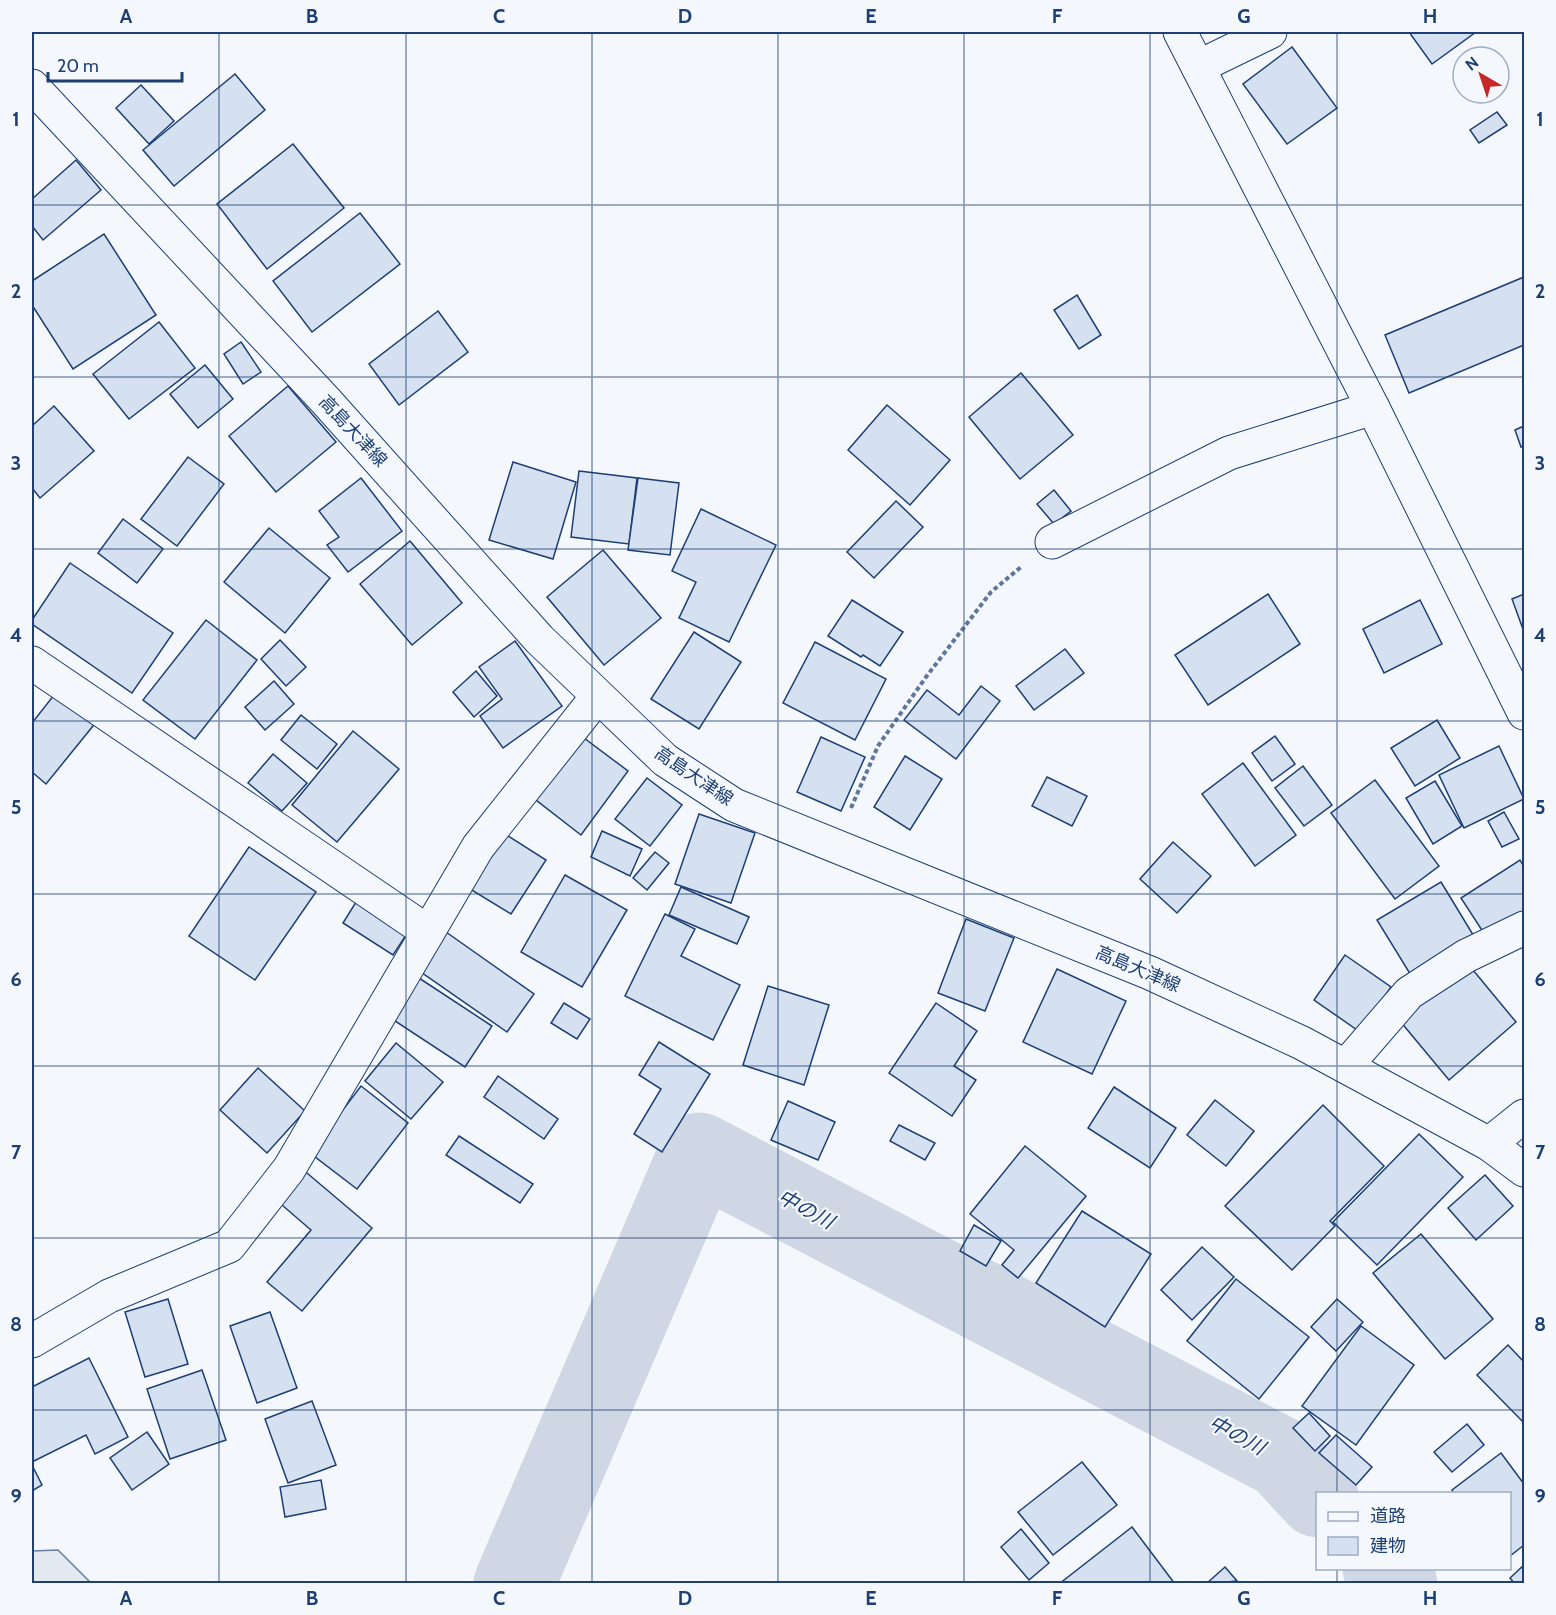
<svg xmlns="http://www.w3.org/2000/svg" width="1556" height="1615" font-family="Cabin,'Noto Sans JP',sans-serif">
<rect width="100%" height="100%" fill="#f4f7fb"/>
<polygon fill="#e3e9f0" stroke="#687fa3" stroke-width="1.5" points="58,1550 91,1583 32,1583 32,1551"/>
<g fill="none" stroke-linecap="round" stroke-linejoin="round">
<g stroke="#cfd7e4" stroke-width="81">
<polyline points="1383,1568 1397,1584"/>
<polyline points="514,1584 699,1153 1282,1458 1318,1497"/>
</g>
</g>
<g fill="#d5e0f0" stroke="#1d3f73" stroke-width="1.5">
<polygon points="1409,32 1476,32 1432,64"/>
<polygon points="1292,47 1337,108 1287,144 1243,84"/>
<polygon points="235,74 265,110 174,186 143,150"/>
<polygon points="141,85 174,121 149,144 116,108"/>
<polygon points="1497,112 1507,125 1479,143 1470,130"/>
<polygon points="293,144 344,208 267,269 217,204"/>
<polygon points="76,160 101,190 43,240 32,226 32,199"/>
<polygon points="360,213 400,264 312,332 273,281"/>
<polygon points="104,234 156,315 73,369 32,305 32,281"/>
<polygon points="1524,277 1524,345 1409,393 1385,335"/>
<polygon points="1077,295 1101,335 1079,349 1054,310"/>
<polygon points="438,311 468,352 399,405 369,364"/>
<polygon points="159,322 195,368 129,419 93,374"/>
<polygon points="241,342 261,372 243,384 224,354"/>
<polygon points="205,365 233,399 198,428 170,394"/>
<polygon points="1021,373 1073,435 1020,479 969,417"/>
<polygon points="288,386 336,442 276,492 229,436"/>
<polygon points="887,405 950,460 910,505 848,450"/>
<polygon points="54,406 94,451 40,498 32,488 32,426"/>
<polygon points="1524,426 1524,445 1521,447 1515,430"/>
<polygon points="188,457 224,484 177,546 141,519"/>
<polygon points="513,462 576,482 553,559 489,540"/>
<polygon points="579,471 637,478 629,544 571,537"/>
<polygon points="361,478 402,531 348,572 327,545 339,537 319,511"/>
<polygon points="638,478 679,483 670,555 628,550"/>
<polygon points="1054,490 1071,511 1054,524 1037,504"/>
<polygon points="896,501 923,527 874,578 847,552"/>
<polygon points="701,509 776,545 729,642 679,618 696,582 672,571"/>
<polygon points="123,519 163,549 137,583 98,553"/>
<polygon points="269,528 330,578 285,633 224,582"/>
<polygon points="410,541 462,603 412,645 360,584"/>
<polygon points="603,550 661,618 604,665 547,597"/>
<polygon points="70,563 173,633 132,693 32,624 32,620"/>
<polygon points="1268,594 1300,644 1208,705 1175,655"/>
<polygon points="1524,594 1524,632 1512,599"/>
<polygon points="852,600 903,632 880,666 863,655 861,657 828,636"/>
<polygon points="1420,600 1442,644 1384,673 1363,629"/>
<polygon points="206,620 257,660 195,739 143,700"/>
<polygon points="694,632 741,662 699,729 651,699"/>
<polygon points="280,640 306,667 286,686 261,659"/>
<polygon points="515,641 562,706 503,748 480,716 502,699 479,667"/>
<polygon points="815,642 886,679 855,740 783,703"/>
<polygon points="1065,649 1084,673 1034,710 1016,686"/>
<polygon points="476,671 497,696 474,717 453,692"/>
<polygon points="274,681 294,704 265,730 245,707"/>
<polygon points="981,686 1000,701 956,759 904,720 927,690 959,715"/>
<polygon points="58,690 97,721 46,784 32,772 32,723"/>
<polygon points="301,715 337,744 317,769 281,740"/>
<polygon points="1437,720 1460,758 1415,786 1391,748"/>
<polygon points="353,731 399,769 337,842 292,805"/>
<polygon points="1275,736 1295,764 1272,781 1252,753"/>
<polygon points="821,737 865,757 841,811 797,792"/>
<polygon points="584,738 628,771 581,835 536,800"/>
<polygon points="1499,746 1524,799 1464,828 1439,775"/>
<polygon points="273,754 307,783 282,811 248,783"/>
<polygon points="905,756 942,779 910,830 874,807"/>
<polygon points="1243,763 1296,835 1255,866 1202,794"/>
<polygon points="1303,766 1332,805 1304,826 1275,788"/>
<polygon points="1047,777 1087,796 1072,826 1032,806"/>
<polygon points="647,778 682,805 650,846 615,819"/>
<polygon points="1375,780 1439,866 1395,899 1331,813"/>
<polygon points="1435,781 1462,826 1433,844 1406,798"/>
<polygon points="1504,812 1519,839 1502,847 1488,821"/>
<polygon points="699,814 755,833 731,903 675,884"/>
<polygon points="602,831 642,849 630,876 591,857"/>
<polygon points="505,834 546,860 511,914 470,889"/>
<polygon points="1173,842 1211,876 1177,913 1140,879"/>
<polygon points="249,847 316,892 255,980 189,936"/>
<polygon points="655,852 669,863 647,890 633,878"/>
<polygon points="1520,860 1524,867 1524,914 1487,938 1461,898"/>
<polygon points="565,875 627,910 582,987 521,952"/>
<polygon points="1441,882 1475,938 1412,977 1377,920"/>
<polygon points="681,887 749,917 737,944 669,915"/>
<polygon points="361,894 412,926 393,955 343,923"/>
<polygon points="665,914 695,929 681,956 740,985 713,1040 625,996"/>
<polygon points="966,919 1014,938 985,1011 938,993"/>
<polygon points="446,932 534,994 507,1032 418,970"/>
<polygon points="1345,955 1391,987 1360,1032 1314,1000"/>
<polygon points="1468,964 1516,1022 1449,1080 1400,1021"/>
<polygon points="1057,969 1126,1001 1092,1074 1023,1042"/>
<polygon points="419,978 492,1026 465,1067 392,1019"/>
<polygon points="768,986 829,1005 804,1085 743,1065"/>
<polygon points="564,1003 590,1019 577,1039 551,1023"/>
<polygon points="936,1003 977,1031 954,1066 976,1080 952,1116 889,1073"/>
<polygon points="659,1042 710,1074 662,1152 634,1134 661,1089 639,1075"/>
<polygon points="396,1043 443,1082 411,1119 365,1081"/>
<polygon points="258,1068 305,1111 267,1153 220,1110"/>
<polygon points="498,1076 558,1119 544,1139 484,1097"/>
<polygon points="361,1086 408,1123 357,1189 310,1153"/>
<polygon points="1114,1087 1176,1128 1150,1168 1088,1128"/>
<polygon points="1215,1100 1254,1131 1226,1166 1187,1135"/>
<polygon points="788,1101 835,1122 818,1160 771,1140"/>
<polygon points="1323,1105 1384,1166 1330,1221 1335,1226 1292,1270 1225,1206"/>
<polygon points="899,1125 935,1143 925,1160 890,1141"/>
<polygon points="1419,1134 1463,1177 1377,1265 1333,1222"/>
<polygon points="459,1136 533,1184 520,1203 446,1155"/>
<polygon points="1025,1146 1086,1196 1018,1278 1002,1265 1014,1250 970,1214"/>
<polygon points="301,1168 372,1228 302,1311 267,1282 311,1230 275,1199"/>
<polygon points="1485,1175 1513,1206 1476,1240 1448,1208"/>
<polygon points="1082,1211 1151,1254 1105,1327 1036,1283"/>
<polygon points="974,1225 1001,1241 986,1266 960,1251"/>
<polygon points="1421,1234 1493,1319 1445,1359 1373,1273"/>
<polygon points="1202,1247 1234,1277 1192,1320 1161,1290"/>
<polygon points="1236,1279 1309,1337 1259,1399 1187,1341"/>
<polygon points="168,1299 188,1364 145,1377 125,1312"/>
<polygon points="1337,1299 1363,1322 1336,1351 1311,1327"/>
<polygon points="270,1312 297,1388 257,1403 230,1326"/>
<polygon points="1361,1326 1414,1365 1356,1445 1302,1406"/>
<polygon points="1508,1345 1524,1362 1524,1423 1477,1375"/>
<polygon points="89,1358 128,1437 95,1454 86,1435 32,1462 32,1387"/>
<polygon points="202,1370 226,1440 170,1459 147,1389"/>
<polygon points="312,1401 336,1465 288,1483 265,1419"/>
<polygon points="1309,1413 1330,1436 1315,1451 1293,1428"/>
<polygon points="1467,1424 1484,1445 1452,1472 1434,1452"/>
<polygon points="147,1432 169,1464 132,1490 110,1458"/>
<polygon points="1336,1435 1372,1467 1356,1485 1319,1453"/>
<polygon points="1501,1453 1524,1484 1524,1545 1510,1556 1510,1494 1454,1494 1452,1490"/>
<polygon points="1082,1462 1117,1505 1053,1555 1018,1512"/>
<polygon points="32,1465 42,1485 32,1491"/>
<polygon points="321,1480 326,1509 285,1517 280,1487"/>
<polygon points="1132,1527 1175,1584 1059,1584"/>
<polygon points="1021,1529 1049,1563 1029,1580 1001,1547"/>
<polygon points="1524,1565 1524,1584 1515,1584 1510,1578"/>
<polygon points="1225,1567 1237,1581 1206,1584"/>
</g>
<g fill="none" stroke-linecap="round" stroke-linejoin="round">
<g stroke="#1d3f73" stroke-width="35">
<g id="minor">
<polyline points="1198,67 1270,32"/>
<polyline points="1052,542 1229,453 1373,408"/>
<polyline points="32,663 428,932"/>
<polyline points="1346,1066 1409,993 1466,956 1524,928"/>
<polyline points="32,1341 109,1296 229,1246 289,1169 478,847 597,697"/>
</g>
</g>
<g stroke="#1d3f73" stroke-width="35">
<g id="tertiary">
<polyline points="1180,32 1373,408 1524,713"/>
<polyline points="1489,1144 1524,1116"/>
</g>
</g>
<g stroke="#1d3f73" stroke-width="35">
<polyline id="secondary" points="32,86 326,401 539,639 665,760 734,805 1150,973 1302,1043 1489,1144 1524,1170"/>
</g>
<polyline stroke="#5e769c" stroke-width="4" stroke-dasharray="4.5 3" stroke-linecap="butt" points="851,808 878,746 926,677 991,592 1021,567"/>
<use href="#minor" stroke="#f4f7fb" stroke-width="33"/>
<use href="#tertiary" stroke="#f4f7fb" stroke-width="33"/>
<use href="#secondary" stroke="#f4f7fb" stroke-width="33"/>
</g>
<path fill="none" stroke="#1d3f73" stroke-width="1.5" stroke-opacity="0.55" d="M219 32V1584M406 32V1584M592 32V1584M778 32V1584M964 32V1584M1150 32V1584M1337 32V1494M32 205H1524M32 377H1524M32 549H1524M32 721H1524M32 894H1524M32 1066H1524M32 1238H1524M32 1410H1524M1337 1568V1584"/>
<g text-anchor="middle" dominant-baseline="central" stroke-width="4.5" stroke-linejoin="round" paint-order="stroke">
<g font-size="18" fill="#1d3f73" stroke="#f4f7fb">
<text transform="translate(353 431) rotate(47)">高島大津線</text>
<text transform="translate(694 776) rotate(34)">高島大津線</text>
<text transform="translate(1138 969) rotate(23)">高島大津線</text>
</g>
<g font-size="20" font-style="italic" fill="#1d3f73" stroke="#f4f7fb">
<text transform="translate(806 1209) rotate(28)">中の川</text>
<text transform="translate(1237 1435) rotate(28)">中の川</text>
</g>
</g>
<rect width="1556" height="1615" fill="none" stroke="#f4f7fb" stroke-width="66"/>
<rect x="1316" y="1492" width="195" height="78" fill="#f4f7fb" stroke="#9eadc5" stroke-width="1.5"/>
<rect x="1328" y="1512" width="30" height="9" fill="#f4f7fb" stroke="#9eadc5" stroke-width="1.5"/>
<text x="1370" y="1522" font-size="18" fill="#1d3f73">道路</text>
<rect x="1328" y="1537" width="30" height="18" fill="#d5e0f0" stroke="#9eadc5" stroke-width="1.5"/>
<text x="1370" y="1552" font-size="18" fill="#1d3f73">建物</text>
<g transform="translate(1481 75) rotate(321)"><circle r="28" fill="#f4f7fb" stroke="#9eadc5" stroke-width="1.5"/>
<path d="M0-4.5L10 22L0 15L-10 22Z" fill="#c62828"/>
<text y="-9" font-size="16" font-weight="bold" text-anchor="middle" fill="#1d3f73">N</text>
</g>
<path d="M48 72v9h134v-9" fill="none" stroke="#1d3f73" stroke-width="3"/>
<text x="57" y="72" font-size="18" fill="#1d3f73" stroke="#f4f7fb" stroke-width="4.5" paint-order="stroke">20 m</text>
<rect x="33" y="33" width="1490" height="1549" fill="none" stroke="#1d3f73" stroke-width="2"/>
<g font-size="20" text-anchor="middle" font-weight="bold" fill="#1d3f73">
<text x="126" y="23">A</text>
<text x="312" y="23">B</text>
<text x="499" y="23">C</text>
<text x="685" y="23">D</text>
<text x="871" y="23">E</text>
<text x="1057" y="23">F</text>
<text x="1244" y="23">G</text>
<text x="1430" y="23">H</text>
<text x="16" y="126">1</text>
<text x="1540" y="126">1</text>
<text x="16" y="298">2</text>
<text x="1540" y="298">2</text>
<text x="16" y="470">3</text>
<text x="1540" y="470">3</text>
<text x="16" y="642">4</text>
<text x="1540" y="642">4</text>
<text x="16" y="814">5</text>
<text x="1540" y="814">5</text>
<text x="16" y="986">6</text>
<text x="1540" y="986">6</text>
<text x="16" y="1159">7</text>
<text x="1540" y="1159">7</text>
<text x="16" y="1331">8</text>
<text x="1540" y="1331">8</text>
<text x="16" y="1503">9</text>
<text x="1540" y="1503">9</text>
<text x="126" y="1605">A</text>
<text x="312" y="1605">B</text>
<text x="499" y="1605">C</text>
<text x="685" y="1605">D</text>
<text x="871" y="1605">E</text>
<text x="1057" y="1605">F</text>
<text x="1244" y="1605">G</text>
<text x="1430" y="1605">H</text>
</g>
</svg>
